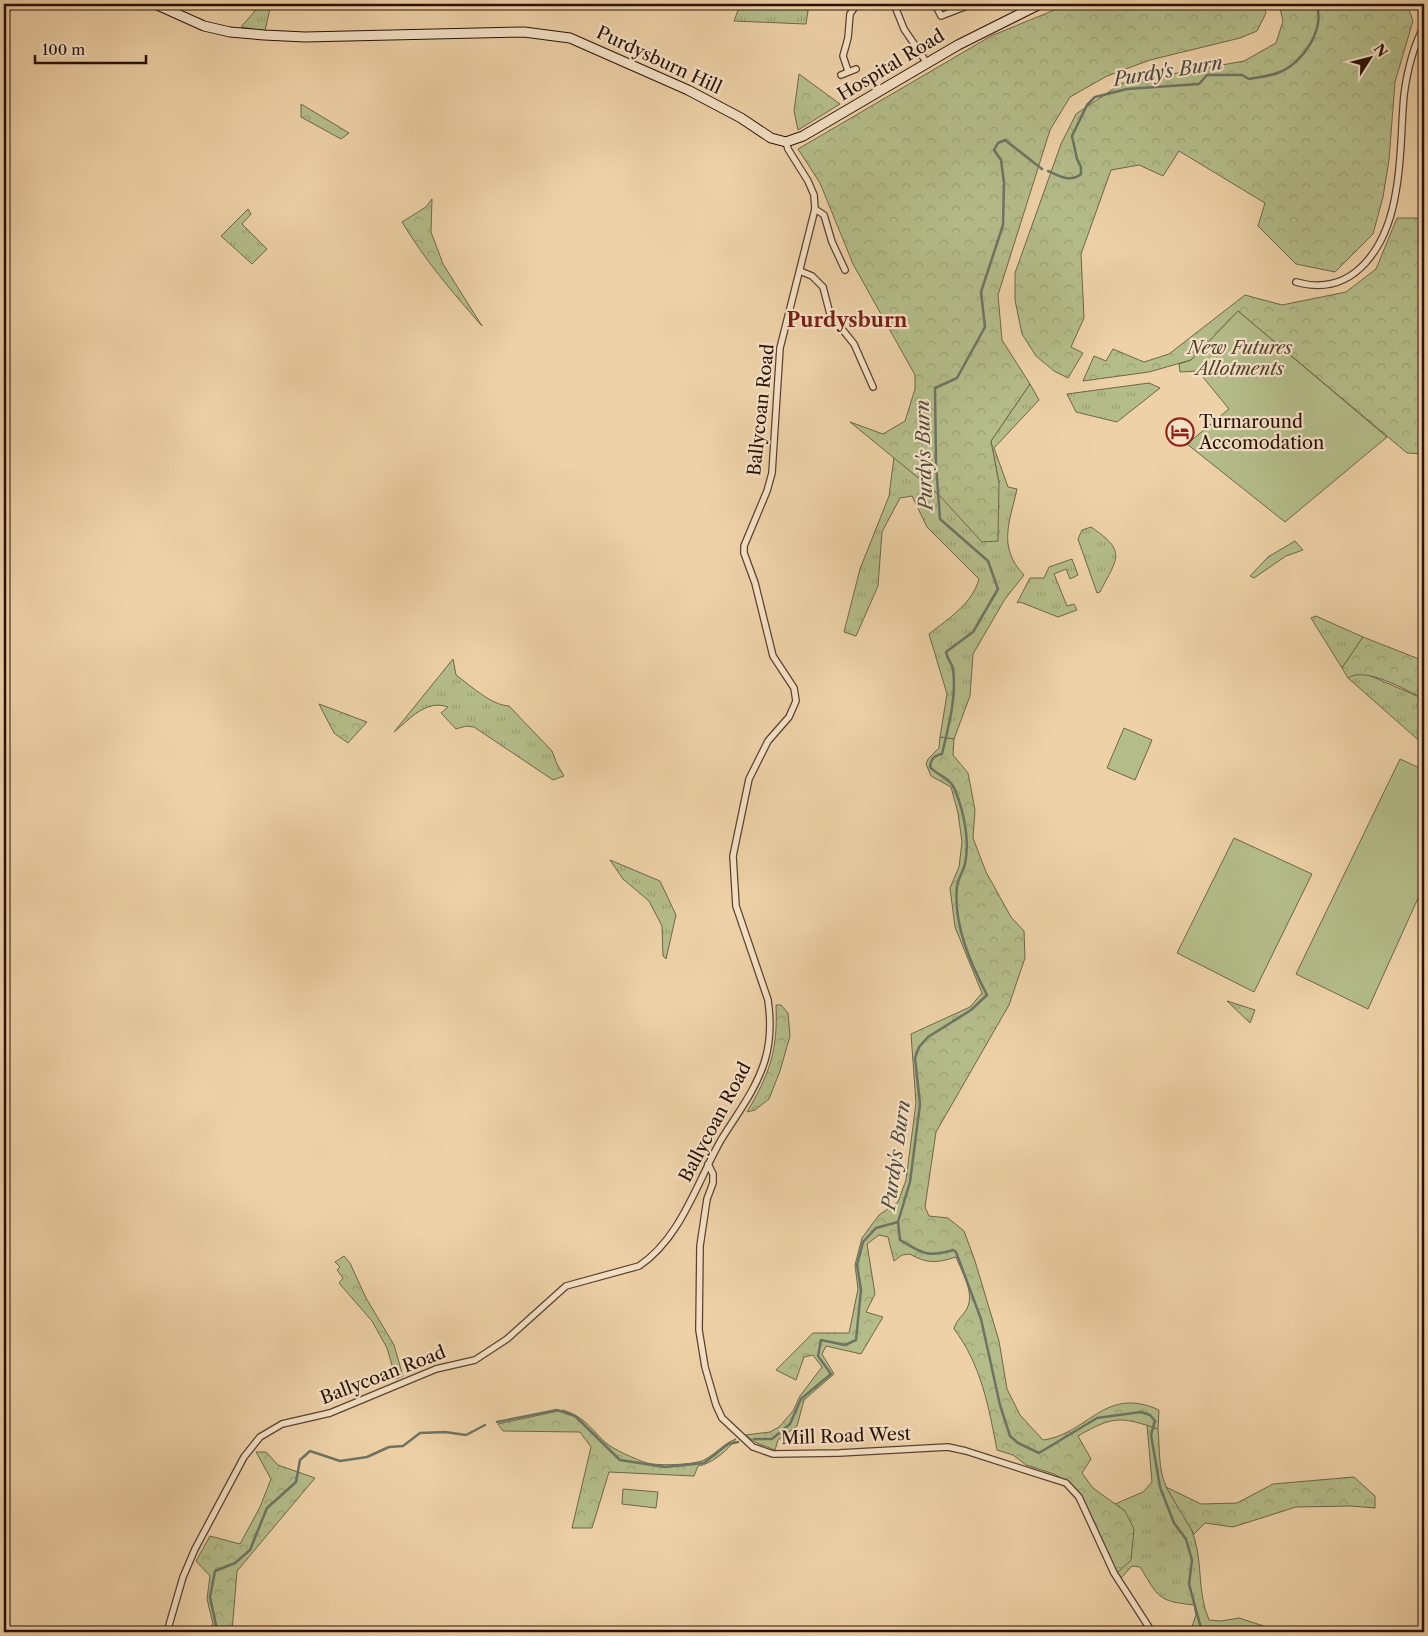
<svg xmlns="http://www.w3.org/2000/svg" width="1428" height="1636" font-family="'Libre Caslon Text',serif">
<defs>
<pattern id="grass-tufts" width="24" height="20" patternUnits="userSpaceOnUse" patternTransform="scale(1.25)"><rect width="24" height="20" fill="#b4bd8a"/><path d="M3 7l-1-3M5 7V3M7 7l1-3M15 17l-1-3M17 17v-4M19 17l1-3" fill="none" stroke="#9ba176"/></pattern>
<pattern id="forest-crowns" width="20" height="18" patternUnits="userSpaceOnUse" patternTransform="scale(1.25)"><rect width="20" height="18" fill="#b4bd8a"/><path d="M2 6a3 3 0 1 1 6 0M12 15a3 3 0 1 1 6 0" fill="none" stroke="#9ba176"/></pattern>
</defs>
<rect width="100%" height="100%" fill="#eed1a7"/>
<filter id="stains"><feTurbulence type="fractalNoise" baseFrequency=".004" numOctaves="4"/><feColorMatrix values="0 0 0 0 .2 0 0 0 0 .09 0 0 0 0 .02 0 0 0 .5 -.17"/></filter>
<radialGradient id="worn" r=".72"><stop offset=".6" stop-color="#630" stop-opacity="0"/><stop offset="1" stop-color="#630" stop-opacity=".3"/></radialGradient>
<g fill="url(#grass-tufts)" stroke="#6f6648">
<polygon points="261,4 271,4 265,31 241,27"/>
<polygon points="769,4 809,4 806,24 734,21 740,5"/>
<polygon points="248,209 251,214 242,224 267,249 252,264 221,236"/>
<polygon points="1149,383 1160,388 1117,422 1076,412 1067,394"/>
<path d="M1030 384 1039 400 994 448 1008 487 1017 489C1010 521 997 547 1024 575L1005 599 973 654 970 696 954 739 940 737 947 694 929 634C949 618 972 604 979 579L927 527 912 496 900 498 882 532 878 586 856 636 844 632 860 569 889 496 894 457 938 494 999 483 991 441Z"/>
<path d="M1091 527C1128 552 1117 558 1100 592L1097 593 1078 539 1082 530Z"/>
<polygon points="1295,541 1303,550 1286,556 1254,578 1250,576 1268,557"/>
<polygon points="1072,559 1078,575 1070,579 1066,569 1054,574 1067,606 1074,604 1077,610 1058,617 1020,602 1017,603 1030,578 1044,578 1049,567"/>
<polygon points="1316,616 1363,637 1342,668 1311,618"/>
<path d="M453 659 456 675C471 686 491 705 509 706L552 751 557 764 564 776 553 780 474 727 466 726 456 729 441 713 448 707C426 699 410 719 394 732Z"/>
<polygon points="1353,674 1366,674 1424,699 1424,745 1348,678"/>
<polygon points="610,860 660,881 676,915 666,959 663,956 662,926 649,901 623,879"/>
<polygon points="1227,1001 1255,1010 1250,1023"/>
<path d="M1147 1425 1158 1429C1160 1448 1158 1469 1166 1486 1174 1503 1189 1519 1194 1537 1203 1566 1197 1591 1209 1620L1221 1621 1239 1618 1282 1632H1190L1196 1615 1194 1605C1156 1601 1159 1597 1140 1567L1132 1566 1121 1578 1117 1573 1125 1511 1115 1504 1143 1492 1152 1482Z"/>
</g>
<g fill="url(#forest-crowns)" stroke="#6f6648">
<polygon points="1069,4 1262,4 1266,13 1257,31 1240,38 1150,60 1107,76 1070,97 1050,130 998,295 1002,340 1030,384 991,441 999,483 998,541 982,542 938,494 850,422 883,434 905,421 915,389 915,375 853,264 820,183 798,149 991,36"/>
<polygon points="1279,4 1407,4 1413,21 1395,82 1389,160 1383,197 1373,234 1335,272 1296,264 1258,226 1265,203 1179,151 1163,176 1139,165 1111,170 1081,254 1084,318 1071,347 1083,353 1068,378 1054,371 1036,356 1022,334 1015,300 1015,273 1061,144 1076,114 1122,83 1244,61 1276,43 1283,21"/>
<polygon points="799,74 840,104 798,130 794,111"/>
<polygon points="301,104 349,133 341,139 301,117"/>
<path d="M432 199 431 232 443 264 482 326C452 292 425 260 402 222L426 207Z"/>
<polygon points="1397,218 1424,218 1424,454 1407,453 1238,311 1191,360 1149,372 1083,381 1094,356 1106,361 1113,349 1144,362 1169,354 1245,295 1282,305 1346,292 1376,269"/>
<path d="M1363 637 1424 661V699C1406 690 1365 666 1348 678L1342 668Z"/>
<polygon points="319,704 367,722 348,743 334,733"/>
<path d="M940 737 954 739 953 755 968 773 975 810 973 838 986 872 1011 917 1024 931 1025 958 1009 1005 936 1132 925 1207 929 1216 948 1218 964 1231 975 1261 999 1341 1007 1389 1020 1415 1043 1440C1088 1434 1105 1385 1159 1410L1158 1429C1120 1416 1113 1416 1078 1436L1091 1459 1082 1473 1093 1488 1125 1511 1134 1529 1131 1560 1117 1573 1083 1498 1068 1482 1054 1474 1026 1465 1013 1455 997 1450C989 1408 981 1364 954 1329 956 1319 965 1315 968 1306 974 1291 961 1270 956 1257 937 1263 927 1264 910 1254L902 1255 894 1261 888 1237 879 1235 867 1244 875 1294 866 1312 883 1317 861 1354 826 1346 822 1354 834 1374 804 1400 797 1426 778 1440 775 1450 757 1443 745 1435 770 1432 779 1427 793 1411 800 1396 822 1367 813 1355 804 1357 796 1380 776 1370 813 1333H849L858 1289 855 1265 862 1238 879 1215 898 1202 906 1180 916 1103 911 1034 970 1007 982 993 955 927 950 888 959 867 962 842 958 813 951 787 931 776 926 764 928 759 939 748Z"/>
<path d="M776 1005H781L788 1013 790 1036 780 1071 769 1099 755 1110 747 1112C770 1073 778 1050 776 1005Z"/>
<polygon points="344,1256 350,1263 366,1298 394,1345 403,1376 396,1379 387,1348 372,1321 339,1283 343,1278 337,1270 340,1267 335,1262"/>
<path d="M563 1410C585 1417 590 1428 605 1442 612 1449 637 1460 647 1463 658 1466 694 1465 704 1460 716 1454 724 1443 736 1439 728 1450 712 1464 698 1466L694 1476 609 1472 592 1528H572L591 1447 580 1432 503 1431 498 1424Z"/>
<polygon points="256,1452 266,1452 278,1465 315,1478 237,1571 232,1632 210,1632 213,1624 207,1599 210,1576 196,1561 210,1536 240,1544 260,1507 271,1479"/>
<polygon points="1354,1477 1375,1496 1375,1508 1351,1506 1296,1507 1233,1527 1205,1523 1194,1534 1166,1487 1201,1504 1237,1503 1273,1484"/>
</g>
<g fill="#b4bd8a" stroke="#6f6648">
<polygon points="1238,311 1387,437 1285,522 1187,444 1229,409 1198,371 1180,372 1179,364 1191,360"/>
<polygon points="1124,728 1152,740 1135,780 1107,768"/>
<polygon points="1400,759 1424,770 1424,885 1368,1009 1296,974"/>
<polygon points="1234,838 1312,874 1254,992 1177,953"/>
<polygon points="623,1489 658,1492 656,1508 622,1504"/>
</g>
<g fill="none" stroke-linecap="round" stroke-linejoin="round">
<g stroke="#6d7464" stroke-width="2.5">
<path d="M1042 169 1005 140 998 143 994 150 1001 160 1004 183 1003 225 981 292 985 327 957 378 935 388 936 464 940 519 988 561 998 589 973 632 946 652C947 659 952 663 953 669 957 697 948 728 942 754 933 756 931 759 930 767 938 776 951 778 955 790 964 812 970 841 965 864 963 872 958 879 957 886 953 924 970 962 987 995L971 1010 928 1037 919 1047 915 1058 920 1104 910 1182 898 1222 900 1240C922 1253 927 1258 953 1250L956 1252 981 1319 1000 1405 1010 1436 1018 1443 1039 1453 1097 1418 1141 1412 1150 1415 1155 1421 1151 1435 1160 1487 1174 1523 1186 1539 1192 1560 1189 1584 1202 1632"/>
<path d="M1048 171C1060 176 1070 183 1081 174V167L1077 159 1072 136 1087 105 1095 97 1127 89 1199 84 1207 75H1242L1249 79C1259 77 1271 76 1280 72 1303 63 1326 28 1316 4"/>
<polyline points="497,1422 557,1410 575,1416 620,1460 665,1467 704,1463 728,1444 738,1442"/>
<polyline points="754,1439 772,1439 790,1424 801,1399 831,1374 818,1356 821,1340 845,1345 856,1340 861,1290 857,1265 863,1242 876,1228 898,1222"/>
<polyline points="215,1632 217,1630 210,1597 215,1571 235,1563 250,1550 267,1508 296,1482 300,1460 310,1451 340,1461 367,1457 389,1447 403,1446 420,1433 445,1432 466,1435 485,1425"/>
<polyline points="1230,1632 1252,1632"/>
</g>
<g stroke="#5b402e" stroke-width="8">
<g id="minor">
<polyline points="894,4 904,29 927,63"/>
<polyline points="935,4 941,16 972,4"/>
<polyline points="1421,4 1424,26"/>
<polyline points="848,71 843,56 848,38 850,14 857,4"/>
<polyline points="841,75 856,69"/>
<polyline points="815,209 824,215 832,242 845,270"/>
<polyline points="800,271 812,276 823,287 830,314 854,344 873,387"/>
<path d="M1296 282C1357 299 1388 243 1396 191 1402 159 1401 127 1404 95 1407 72 1413 47 1424 26"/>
<polyline points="708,1164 713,1174 713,1183 707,1199 700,1246 699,1330 705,1367 716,1405 722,1418 753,1447 773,1454 839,1453 948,1447 966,1451 1066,1483 1079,1497 1114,1573 1152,1632"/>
<path d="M167 1632 183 1577 195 1549 244 1457 260 1437 282 1424 330 1413 436 1369 475 1360 507 1339 566 1286 639 1266C681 1238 697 1182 721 1140 737 1114 756 1090 765 1060 771 1040 771 1021 768 1000L736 906 733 856 749 779 768 741 789 717 796 701 794 688 773 656 755 583 744 553V546L767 491 772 473 780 348 815 209 814 195 808 181 788 149 786 142"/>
</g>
</g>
<g stroke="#2a1005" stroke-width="11">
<polyline id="secondary" points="155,4 204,26 230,32 264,35 305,37 524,32 570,38 688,90 741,118 771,138 786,142 803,136 958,45 1040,4"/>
</g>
<use href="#minor" stroke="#f4e1c6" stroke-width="5.5"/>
<use href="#secondary" stroke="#f4e1c6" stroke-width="9"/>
</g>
<defs>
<g id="hotel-ring" transform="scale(1.4375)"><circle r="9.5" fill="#f4e1c6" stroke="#8f2418" stroke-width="1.5"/><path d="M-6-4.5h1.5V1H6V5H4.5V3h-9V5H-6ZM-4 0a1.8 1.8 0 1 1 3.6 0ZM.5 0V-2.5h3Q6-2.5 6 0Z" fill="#8f2418"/></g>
</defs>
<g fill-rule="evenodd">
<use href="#hotel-ring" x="1180" y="432"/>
</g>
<g text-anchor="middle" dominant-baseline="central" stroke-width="4.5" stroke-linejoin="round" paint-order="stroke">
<g font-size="18" fill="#2a1005" stroke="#f4e1c6">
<text transform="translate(659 60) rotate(25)">Purdysburn Hill</text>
<text transform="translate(891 65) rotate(-31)">Hospital Road</text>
<text transform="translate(761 410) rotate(-84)">Ballycoan Road</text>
<text transform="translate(715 1122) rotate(-62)">Ballycoan Road</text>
<text transform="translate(383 1375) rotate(-21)">Ballycoan Road</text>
<text transform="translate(846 1436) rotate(-2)">Mill Road West</text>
</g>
<g font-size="18" font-style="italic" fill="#53442d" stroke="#f4e1c6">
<text x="1240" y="348">New Futures<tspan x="1240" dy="21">Allotments</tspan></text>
</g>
<g font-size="18" fill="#2a1005" stroke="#f4e1c6" text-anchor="start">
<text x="1199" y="422">Turnaround<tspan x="1199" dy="21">Accomodation</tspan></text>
</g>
<g font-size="19" font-style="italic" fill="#514a3d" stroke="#f4e1c6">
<text transform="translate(1168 71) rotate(-9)">Purdy's Burn</text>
<text transform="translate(924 455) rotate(-92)">Purdy's Burn</text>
<text transform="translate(896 1155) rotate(-82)">Purdy's Burn</text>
</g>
<g font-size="20" font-weight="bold" fill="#7a1f14" stroke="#f4e1c6">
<text x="847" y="320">Purdysburn</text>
</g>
</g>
<rect width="1428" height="1636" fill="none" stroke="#eed1a7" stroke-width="20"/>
<rect x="5" y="5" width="1418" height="1626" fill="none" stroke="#2a1005" stroke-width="2.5"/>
<rect x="10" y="10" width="1408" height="1616" fill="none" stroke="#2a1005"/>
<g transform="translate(1370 58) rotate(54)" stroke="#f4e1c6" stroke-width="4" paint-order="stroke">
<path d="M0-4L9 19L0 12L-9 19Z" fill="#2a1005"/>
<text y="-8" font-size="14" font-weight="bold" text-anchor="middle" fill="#2a1005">N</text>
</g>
<path d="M35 55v8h111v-8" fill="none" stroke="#2a1005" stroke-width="2.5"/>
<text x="42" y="55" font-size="15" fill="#2a1005" stroke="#f4e1c6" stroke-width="4" paint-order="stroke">100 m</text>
<rect width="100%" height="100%" filter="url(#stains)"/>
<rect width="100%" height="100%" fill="url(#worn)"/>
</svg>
